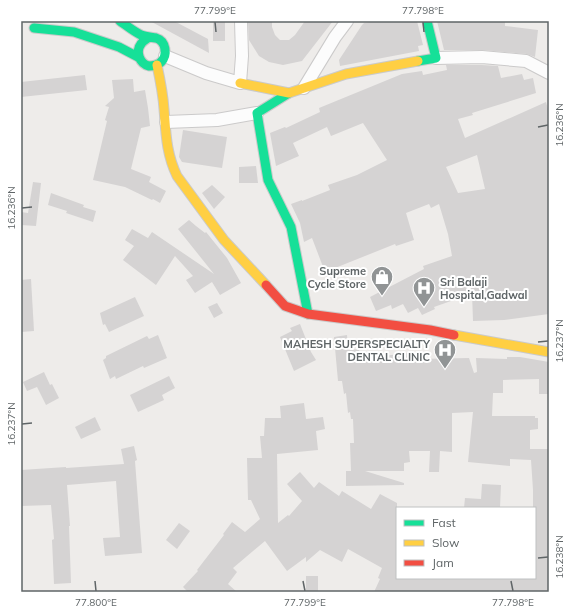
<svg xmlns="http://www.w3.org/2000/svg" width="570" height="613" font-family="Mulish,sans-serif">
<rect width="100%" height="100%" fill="#eeecea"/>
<g fill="#d5d3d3" fill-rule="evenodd">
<polygon points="150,21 174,21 208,39 209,53"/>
<rect x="213" y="21" width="12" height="20"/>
<polygon points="248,21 272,21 272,27 275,35 280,40 289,40 295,35 305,21 333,21 302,61 283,65 269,62 259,56 249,40"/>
<polygon points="377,21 417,21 423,45 418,46 419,51 340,66 339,60 362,25 364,23"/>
<polygon points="437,21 505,21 505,26 538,30 535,57 527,54 483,50 444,50"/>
<path d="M446 65H482L498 66 501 78 522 74 524 80 533 78 536 93 472 113 473 115 458 119 465 138 546 102 549 113V314L504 320 473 321 472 293 450 299 451 301 434 307 435 309 422 315 418 308 408 313 403 304 392 309 391 305 376 311 370 297 424 269 423 266 452 256 448 234 439 204 431 208 429 204 406 213 414 240 396 246 395 244 325 272 312 238 304 242 300 223 291 204 302 200V201L330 190 328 185 357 175 387 160 363 123 331 136 327 127 293 143 299 156 276 166 270 133 285 127 286 128 320 112 319 108 402 74 422 71 423 75 447 70ZM477 155 485 189 458 193 446 167Z"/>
<polygon points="85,75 87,90 21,97 21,82"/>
<polygon points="133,79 134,92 145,90 148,108 150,126 141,128 131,169 151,177 149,182 166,191 160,203 153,199 152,200 125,187 93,180 107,121 105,120 109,107 105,106 114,98 112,80"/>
<polygon points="183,130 227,137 222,168 182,162 179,157"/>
<polygon points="256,166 258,183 239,183 239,167"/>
<polygon points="33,182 41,183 36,226 21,225 21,212 28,213"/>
<polygon points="212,185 225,197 214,209 202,193"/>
<polygon points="51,193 84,205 83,207 96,211 93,222 66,213 67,211 48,205"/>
<polygon points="189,220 196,226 205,233 206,232 227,258 241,283 220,295 212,282 195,293 186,280 193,276 175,256 156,285 123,260 134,246 125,240 132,229 148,238 152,232 214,274 178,229"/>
<polygon points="31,279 34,331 21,332 21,280"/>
<polygon points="135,297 144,316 109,332 105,324 103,325 100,313"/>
<polygon points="217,303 223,313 214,318 208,307"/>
<polygon points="300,324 311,352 316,360 294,371 280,337 292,331 290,328"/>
<polygon points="158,335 167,358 144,368 143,366 116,379 115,376 110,379 103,360 106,358 106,356 147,336 149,339"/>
<polygon points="347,335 348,350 359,349 360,359 415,352 416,359 469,358 474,373 477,372 476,358 507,359 507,357 520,357 549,362 549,394 539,394 539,379 503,380 503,393 493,393 492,416 535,416 535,418 538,418 538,429 530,430 530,449 549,449 549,592 374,592 380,579 378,578 382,568 348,549 342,562 320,550 306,562 306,557 287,571 265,541 233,568 237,572 228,584 237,592 188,592 183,587 198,571 197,570 224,535 223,534 232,522 245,532 260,519 251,500 248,500 247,458 262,458 260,436 264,436 265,418 281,418 280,406 304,403 306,419 323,417 325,429 316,431 318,450 277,454 278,523 288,515 289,516 302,501 287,484 300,472 314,488 319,482 339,496 342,491 371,509 380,494 397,503 397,578 535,578 536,528 535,508 533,508 533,490 531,460 510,459 510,466 468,462 473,412 452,413 452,452 440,451 439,472 429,472 430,451 409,451 410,462 404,463 404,471 365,471 404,483 404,485 346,486 346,471 351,471 350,443 354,443 353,419 351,419 350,412 348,413 346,393 344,394 342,381 338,381 334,337"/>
<polygon points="44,372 50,385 52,384 59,398 46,405 37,387 27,391 23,382"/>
<polygon points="169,376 175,388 162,395 164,400 138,412 130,395"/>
<polygon points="95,417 101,430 81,439 75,427"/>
<polygon points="134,446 137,460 135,461 142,553 105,556 103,538 120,537 116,481 67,485 70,526 69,526 71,583 54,584 52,540 54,539 51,505 21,506 21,470 66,467 66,468 124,464 121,449"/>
<polygon points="482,484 501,485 500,508 464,508 465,498 481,499"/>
<polygon points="179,523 190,531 177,549 166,540"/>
<rect x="306" y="576" width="12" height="16"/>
</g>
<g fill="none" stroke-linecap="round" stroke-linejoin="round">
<g stroke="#cbcaca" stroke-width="14">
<g id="street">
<polyline points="165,56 206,73 240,83 242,56 241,21"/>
<polyline points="436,58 482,57 526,61 549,73"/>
<polyline points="304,88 335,37 347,21"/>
<polyline points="166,122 217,120 257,113"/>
</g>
</g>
<g stroke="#cacaca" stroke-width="11">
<g id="fast">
<path d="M120 21C127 26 133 31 141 35 146 37 151 37 156 38 166 41 168 55 161 62 158 65 153 66 149 66 140 64 135 52 141 44 143 41 145 40 148 38"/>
<polyline points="34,28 74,32 119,47 138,57"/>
<polyline points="418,61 436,58 427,21"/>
<polyline points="289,93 257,113 268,180 291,227 308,314"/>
</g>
</g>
<g stroke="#cacaca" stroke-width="11">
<g id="slow">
<path d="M157 65C160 79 163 94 164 109 166 133 166 153 177 176L224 240 266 285"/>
<polyline points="240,83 289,93 346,74 418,61"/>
<polyline points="454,335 549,352"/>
</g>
</g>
<g stroke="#cacaca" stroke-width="11">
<polyline id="jam" points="266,285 285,306 308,314 430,330 454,335"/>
</g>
<use href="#street" stroke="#fcfcfc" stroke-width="12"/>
<use href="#fast" stroke="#16e098" stroke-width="9"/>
<use href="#slow" stroke="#ffcf43" stroke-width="9"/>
<use href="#jam" stroke="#f24e42" stroke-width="9"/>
</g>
<path fill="none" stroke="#5f6567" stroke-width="1.5" d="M215 22 216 32M423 22 424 32M538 127 548 125M22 208 32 207M538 342 548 341M22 424 32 423M538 558 548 557M95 581 96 591M303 581 305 591M511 581 513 591"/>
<defs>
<g id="shop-pin" transform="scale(1.15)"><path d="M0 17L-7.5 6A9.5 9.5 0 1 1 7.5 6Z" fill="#919495" stroke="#fff"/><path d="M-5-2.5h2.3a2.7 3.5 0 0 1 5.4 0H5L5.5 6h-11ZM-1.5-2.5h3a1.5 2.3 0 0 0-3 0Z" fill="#fff"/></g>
<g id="hospital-pin" transform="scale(1.15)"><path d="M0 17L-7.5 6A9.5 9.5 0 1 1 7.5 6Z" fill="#919495" stroke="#fff"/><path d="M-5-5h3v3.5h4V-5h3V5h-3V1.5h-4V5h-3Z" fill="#fff"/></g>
</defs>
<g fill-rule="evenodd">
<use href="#shop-pin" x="382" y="277"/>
<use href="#hospital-pin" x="424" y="288"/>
<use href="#hospital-pin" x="445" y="350"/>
</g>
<g text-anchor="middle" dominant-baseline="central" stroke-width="4" stroke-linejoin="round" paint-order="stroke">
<g font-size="11" font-weight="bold" fill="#5f6567" stroke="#fff" text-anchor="end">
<text x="366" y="271">Supreme<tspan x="366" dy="13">Cycle Store</tspan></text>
<text x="440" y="282" text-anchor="start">Sri Balaji<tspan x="440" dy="13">Hospital,Gadwal</tspan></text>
<text x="430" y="344">MAHESH SUPERSPECIALTY<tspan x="430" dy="13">DENTAL CLINIC</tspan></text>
</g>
</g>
<rect width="570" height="613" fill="none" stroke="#ffffff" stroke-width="44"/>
<rect x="396" y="507" width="140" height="72" fill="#ffffff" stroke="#bfc1c2"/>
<rect x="404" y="520" width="20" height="6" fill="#16e098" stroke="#bfc1c2"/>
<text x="432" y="527" font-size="12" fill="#5f6567">Fast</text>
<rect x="404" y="540" width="20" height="6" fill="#ffcf43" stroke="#bfc1c2"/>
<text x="432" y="547" font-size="12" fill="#5f6567">Slow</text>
<rect x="404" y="560" width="20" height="6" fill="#f24e42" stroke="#bfc1c2"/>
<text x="432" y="567" font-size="12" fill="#5f6567">Jam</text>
<rect x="22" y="22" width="526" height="569" fill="none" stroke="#5f6567" stroke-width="1.5"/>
<g font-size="10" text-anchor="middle" fill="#5f6567">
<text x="215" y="14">77.799°E</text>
<text x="423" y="14">77.798°E</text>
<text transform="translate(559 125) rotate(-90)" y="4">16.236°N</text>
<text transform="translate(11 208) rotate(-90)" y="4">16.236°N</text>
<text transform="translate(559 341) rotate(-90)" y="4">16.237°N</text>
<text transform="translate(11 424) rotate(-90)" y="4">16.237°N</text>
<text transform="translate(559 557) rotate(-90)" y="4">16.238°N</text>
<text x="96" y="606">77.800°E</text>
<text x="305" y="606">77.799°E</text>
<text x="513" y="606">77.798°E</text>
</g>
</svg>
